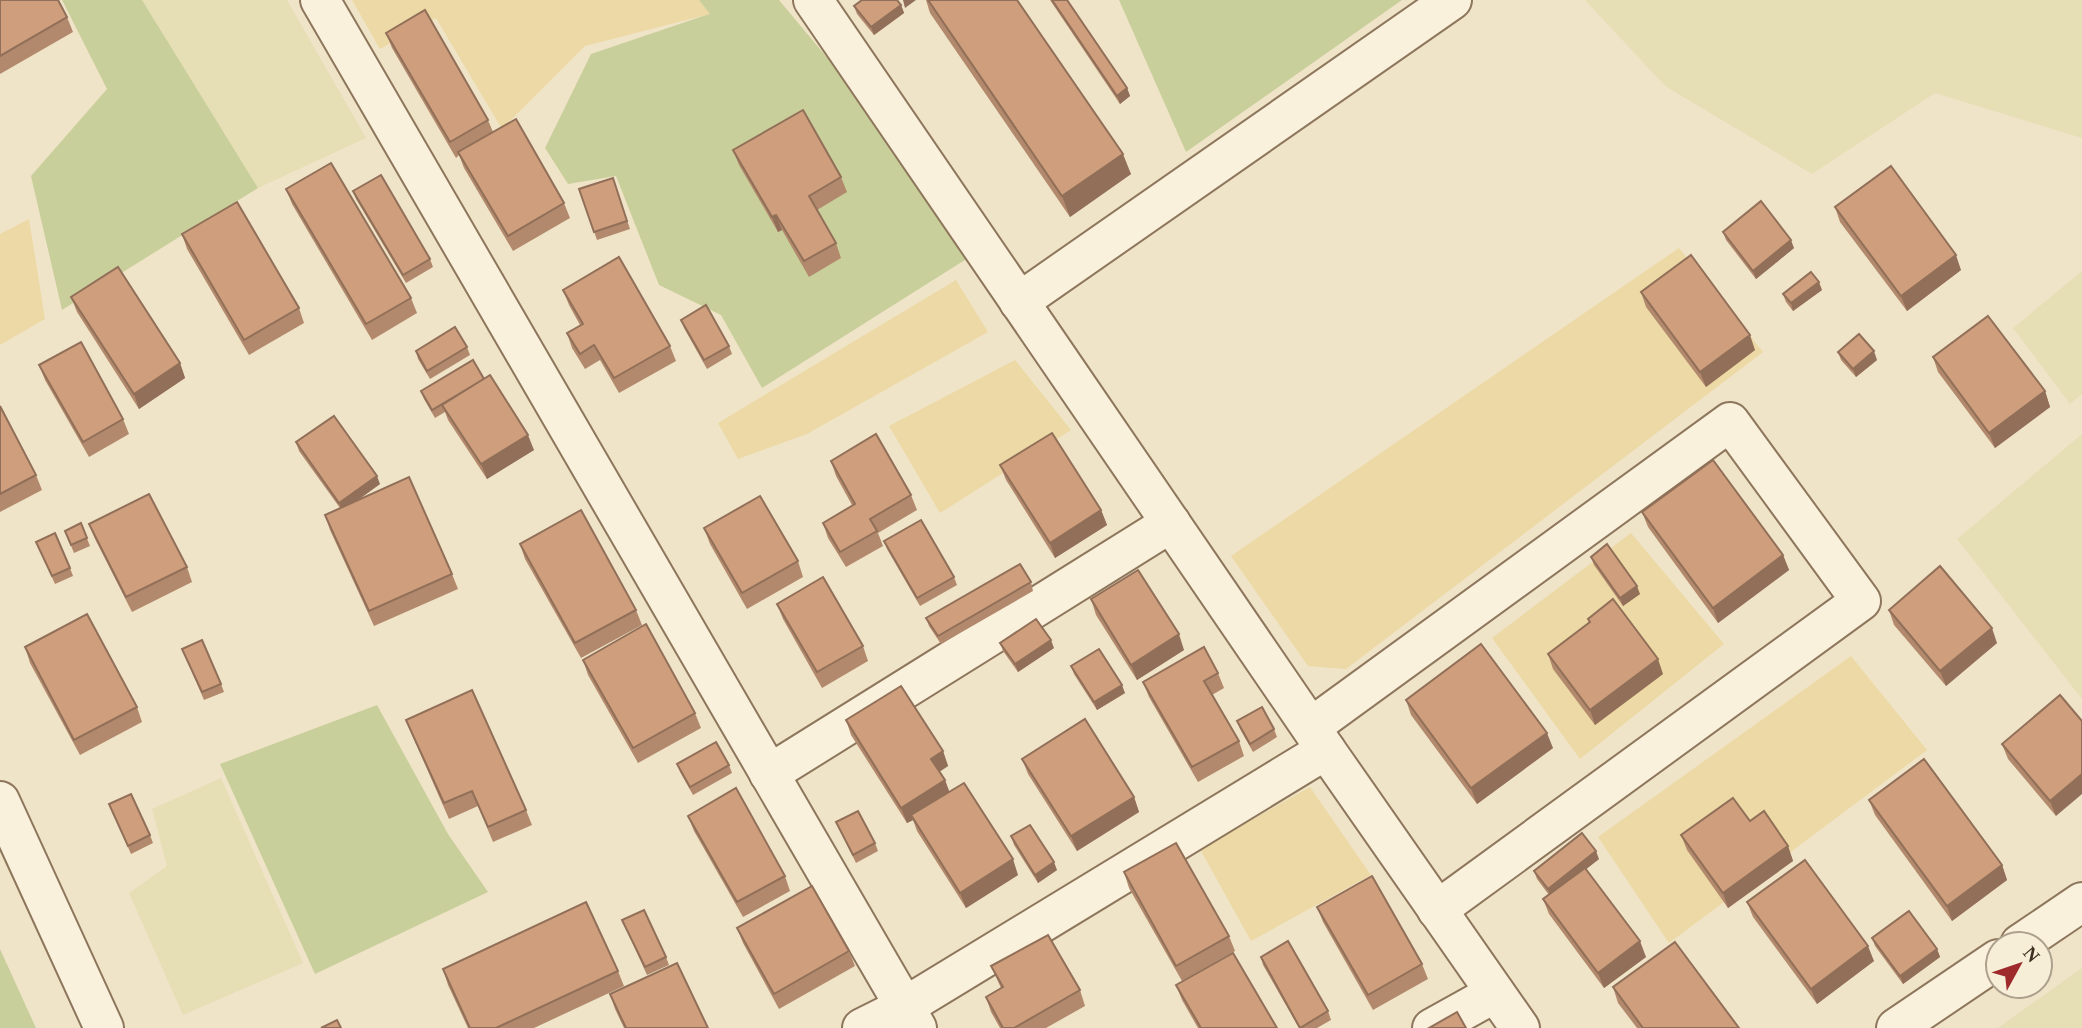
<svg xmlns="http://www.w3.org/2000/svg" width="2082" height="1028" font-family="Georgia,serif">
<rect width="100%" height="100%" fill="#f0e4c8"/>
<g fill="#e6deb5">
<polygon points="142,0 287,0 366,138 258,188"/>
<polygon points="1585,0 2082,0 2082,138 1935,93 1812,174 1665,86"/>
<polygon points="2082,271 2082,394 2070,404 2013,328"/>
<polygon points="2082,434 2082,699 1957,539"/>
<polygon points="221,778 303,963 183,1015 129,893 167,866 152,809"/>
<polygon points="2082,968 2082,1028 1998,1028"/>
</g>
<g fill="#c9cf9b">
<polygon points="62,0 142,0 258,188 62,310 31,176 107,89"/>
<polygon points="699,0 779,0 860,97 968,258 762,388 721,315 659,285 616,176 568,184 545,148 591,54 709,14"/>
<polygon points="1119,0 1402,0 1186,152"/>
<polygon points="377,705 448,834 488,892 315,974 220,764"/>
<polygon points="0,949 36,1028 0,1028"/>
</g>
<g fill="#ecd9a5">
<polygon points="352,0 699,0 710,14 585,46 502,129 436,18 380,49"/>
<polygon points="29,219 45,319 0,345 0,234"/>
<polygon points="1679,248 1763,352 1346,669 1308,666 1231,556"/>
<polygon points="956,280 988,332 807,434 738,459 718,423"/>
<polygon points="1015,360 1071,430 940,513 889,426"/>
<polygon points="1631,533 1724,644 1580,759 1492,638"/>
<polygon points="1851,656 1927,750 1669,943 1598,837"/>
<polygon points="1310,787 1371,875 1251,941 1200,849"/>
</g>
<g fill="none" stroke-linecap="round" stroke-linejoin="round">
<g stroke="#8d765c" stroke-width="42">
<g id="street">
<polyline points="320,0 917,1028"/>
<polyline points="813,0 1326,750 1520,1028"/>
<polyline points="1019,302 1452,0"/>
<polyline points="1311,727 1730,422 1861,601 1437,910"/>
<polyline points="769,774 1171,523"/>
<polyline points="0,801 104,1028"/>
<polyline points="2020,944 2082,902"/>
<polyline points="862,1028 904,1007 1326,750"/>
<polyline points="1432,1028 1495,993"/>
<polyline points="1896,1028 1998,959"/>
</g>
</g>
<use href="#street" stroke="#faf1dc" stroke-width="38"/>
</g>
<g fill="#b2896c">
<polygon points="0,0 67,17 73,32 0,74"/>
<polygon points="926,0 1017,0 1131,174 1070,217 930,13"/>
<polygon points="1050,0 1067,0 1127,88 1130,96 1120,104"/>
<polygon points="901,5 904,13 874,35 857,14 854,6"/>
<polygon points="386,33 488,120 493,132 564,203 570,218 513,251 464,168 459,155 456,158 392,48"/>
<polygon points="733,150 841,177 847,192 817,210 836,243 841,258 809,277 782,230 778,232 739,165"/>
<polygon points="613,178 630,229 597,240 579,189"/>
<polygon points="286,189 411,298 417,313 372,340 292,204"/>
<polygon points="353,191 430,259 433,267 406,283 356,199"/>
<polygon points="1835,207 1961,270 1907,311 1840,222"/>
<polygon points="1723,232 1794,248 1756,279 1726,240"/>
<polygon points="182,234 299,308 304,323 249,355 187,249"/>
<polygon points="563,290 670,346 676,361 619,393 600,360 585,369 572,348 567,333 580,325 569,305"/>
<polygon points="1822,290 1793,311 1786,302 1783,294"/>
<polygon points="1641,292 1755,350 1706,387 1646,307"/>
<polygon points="71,297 180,363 185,378 139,409 77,312"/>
<polygon points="681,320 729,346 732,354 707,369 684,328"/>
<polygon points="467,347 470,355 430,379 418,359 416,351"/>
<polygon points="1838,352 1877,360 1856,377 1841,360"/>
<polygon points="1933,357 2045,391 2050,407 1995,448 1938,372"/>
<polygon points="39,365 123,419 129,434 89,457 45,380"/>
<polygon points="484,379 534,450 487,479 448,420 445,412 435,418 424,399 421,391"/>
<polygon points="0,406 36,475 42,490 0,512"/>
<polygon points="296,442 380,484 357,501 452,574 458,589 374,626 330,530 325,515 340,508 299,451"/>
<polygon points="831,461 911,495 917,510 878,533 883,546 846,567 828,538 823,523 852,505 836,476"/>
<polygon points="1000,465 1101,510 1107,525 1055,558 1006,480"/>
<polygon points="1642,512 1783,555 1789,570 1718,623 1648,527"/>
<polygon points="81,523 90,546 74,553 65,531"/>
<polygon points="89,524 187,567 192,582 132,612 95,539"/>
<polygon points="704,528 798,561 803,577 747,609 710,544"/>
<polygon points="884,541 954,577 957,585 920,606 887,549"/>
<polygon points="36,542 70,568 73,576 55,584"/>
<polygon points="520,544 636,610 642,625 581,658 525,559"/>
<polygon points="1591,557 1640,594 1623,606 1594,565"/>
<polygon points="1031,582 1033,591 941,644 929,626 926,618"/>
<polygon points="1091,599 1184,650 1137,680 1096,615"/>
<polygon points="777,604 863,646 868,661 822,688 783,619"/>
<polygon points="1889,610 1997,643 1946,686 1894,625"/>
<polygon points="1588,619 1663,674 1595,725 1553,669 1548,654 1589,623"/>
<polygon points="1000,643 1054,648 1018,672 1003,651"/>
<polygon points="25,647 137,707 142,722 80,755 30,663"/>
<polygon points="182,649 221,684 224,692 204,700"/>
<polygon points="583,660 695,713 701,728 638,763 588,675"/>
<polygon points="1071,666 1125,693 1097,710 1074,674"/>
<polygon points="1218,673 1224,688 1212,695 1239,741 1244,756 1198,782 1149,697 1143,682"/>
<polygon points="1406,700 1553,748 1477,804 1411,715"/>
<polygon points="406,720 526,810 532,825 493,842 478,806 449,819 412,735"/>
<polygon points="846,720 943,751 948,766 939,772 945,780 949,792 1018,875 966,908 917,831 913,820 907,823 851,735"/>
<polygon points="1237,721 1274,729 1277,737 1253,752 1240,729"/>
<polygon points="2082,721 2056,816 2008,759 2002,744"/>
<polygon points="1022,759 1134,797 1139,812 1077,851 1028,774"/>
<polygon points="677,764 729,765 732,773 693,795 680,772"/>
<polygon points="1869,800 2002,865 2007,880 1952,921 1875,815"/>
<polygon points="109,804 150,835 153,843 131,854"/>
<polygon points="688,816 785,876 790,891 743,917 694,831"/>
<polygon points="1750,821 1788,846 1793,861 1728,908 1687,850 1681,835"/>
<polygon points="836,822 875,843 878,851 856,863"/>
<polygon points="1011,836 1057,870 1038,883 1014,845"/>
<polygon points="1599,859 1586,869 1646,957 1604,988 1549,914 1543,899 1549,895 1537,879 1534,871"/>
<polygon points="1124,872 1229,936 1235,951 1182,981 1129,888"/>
<polygon points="1747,902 1874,961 1817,1004 1753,917"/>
<polygon points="1317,907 1422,964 1428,979 1373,1010 1323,922"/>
<polygon points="622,920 666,957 669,965 647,975"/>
<polygon points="737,928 849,951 855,966 779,1009 743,943"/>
<polygon points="1872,938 1937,949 1940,957 1903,984 1875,946"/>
<polygon points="1261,957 1328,1011 1331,1020 1317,1028 1299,1028 1263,965"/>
<polygon points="991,966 1080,990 1085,1006 1046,1028 1000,1028 991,1012 986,997 1001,988"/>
<polygon points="443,969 618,971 624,986 534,1028 468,1028 448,985"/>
<polygon points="1176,985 1277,1028 1198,1028 1182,1000"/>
<polygon points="1613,987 1739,1028 1637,1028 1618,1003"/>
<polygon points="610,994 708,1028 624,1028 615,1009"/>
</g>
<g fill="#916f58">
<polygon points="903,0 916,0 905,8"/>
<polygon points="901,5 904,13 874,35 871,27"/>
<polygon points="1127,88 1130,96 1120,104 1117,96"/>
<polygon points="1123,154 1131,174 1070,217 1062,196"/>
<polygon points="776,215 782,230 778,232 772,217"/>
<polygon points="1791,240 1794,248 1756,279 1753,271"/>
<polygon points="1956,255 1961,270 1907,311 1901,296"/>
<polygon points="1819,282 1822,290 1793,311 1791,303"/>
<polygon points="1750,335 1755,350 1706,387 1700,372"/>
<polygon points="1874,351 1877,360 1856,377 1853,369"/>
<polygon points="180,363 185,378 139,409 134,394"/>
<polygon points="2045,391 2050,407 1995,448 1989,433"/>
<polygon points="528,435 534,450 487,479 481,464"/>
<polygon points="377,476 380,484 342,511 339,503"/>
<polygon points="1101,510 1107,525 1055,558 1050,543"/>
<polygon points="1783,555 1789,570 1718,623 1713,608"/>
<polygon points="1637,586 1640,594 1623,606 1620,598"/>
<polygon points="1992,628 1997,643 1946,686 1940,671"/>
<polygon points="1179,634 1184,650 1137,680 1131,665"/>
<polygon points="1051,640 1054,648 1018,672 1015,664"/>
<polygon points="1658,659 1663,674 1595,725 1590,710"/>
<polygon points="1122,685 1125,693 1097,710 1094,702"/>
<polygon points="1547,733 1553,748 1477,804 1471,788"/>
<polygon points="943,751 948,766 936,774 931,759"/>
<polygon points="2082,774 2082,794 2056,816 2050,801"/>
<polygon points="945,780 951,796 911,815 913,820 907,823 901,808"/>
<polygon points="1134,797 1139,812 1077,851 1071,836"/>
<polygon points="1788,846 1793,861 1728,908 1723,893"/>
<polygon points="1596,851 1599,859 1551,897 1548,889"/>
<polygon points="1013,859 1018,875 966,908 960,893"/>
<polygon points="1054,862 1057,870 1038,883 1035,875"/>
<polygon points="2002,865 2007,880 1952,921 1947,906"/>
<polygon points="1640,941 1646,957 1604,988 1598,973"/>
<polygon points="1868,946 1874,961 1817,1004 1811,989"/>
<polygon points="1937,949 1940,957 1903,984 1900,976"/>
</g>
<g fill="#cf9f7d" stroke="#916f58" stroke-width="2">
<polygon points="0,0 58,0 67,17 0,56"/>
<polygon points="862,0 897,0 901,5 871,27 854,6"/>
<polygon points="928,0 1017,0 1123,154 1062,196"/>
<polygon points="1052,0 1067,0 1127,88 1117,96"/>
<polygon points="425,10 488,120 450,142 386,33"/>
<polygon points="803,110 841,177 809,196 836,243 804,261 776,215 772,217 733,150"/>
<polygon points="516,119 564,203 508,236 458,152"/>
<polygon points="331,163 411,298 366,324 286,189"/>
<polygon points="1891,166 1956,255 1901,296 1835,207"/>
<polygon points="381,175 430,259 403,275 353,191"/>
<polygon points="613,178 627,221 594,232 579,189"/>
<polygon points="1761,201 1791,240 1753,271 1723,232"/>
<polygon points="237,202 299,308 244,340 182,234"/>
<polygon points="1691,255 1750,335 1700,372 1641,292"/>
<polygon points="619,257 670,346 614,378 594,345 580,354 567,333 583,324 563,290"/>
<polygon points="118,267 180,363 134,394 71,297"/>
<polygon points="1811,272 1819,282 1791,303 1783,294"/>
<polygon points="706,305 729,346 704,360 681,320"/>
<polygon points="1988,316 2045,391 1989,433 1933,357"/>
<polygon points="455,327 467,347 427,371 416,351"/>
<polygon points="1859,334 1874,351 1853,369 1838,352"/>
<polygon points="81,342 123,419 83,442 39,365"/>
<polygon points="473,360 484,379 432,410 421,391"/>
<polygon points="490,375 528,435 481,464 442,405"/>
<polygon points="0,406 36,475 0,494"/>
<polygon points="334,416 377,476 339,503 296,442"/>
<polygon points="1052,433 1101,510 1050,543 1000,465"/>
<polygon points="876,434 911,495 870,519 877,531 840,552 823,523 855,504 831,461"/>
<polygon points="1713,460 1783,555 1713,608 1642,512"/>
<polygon points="409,477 452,574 369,611 325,515"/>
<polygon points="149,494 187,567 126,597 89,524"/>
<polygon points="760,496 798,561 742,593 704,528"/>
<polygon points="581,510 636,610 575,643 520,544"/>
<polygon points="921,520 954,577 917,598 884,541"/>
<polygon points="81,523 87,538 71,545 65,531"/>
<polygon points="55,533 70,568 52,576 36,542"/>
<polygon points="1607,544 1637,586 1620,598 1591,557"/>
<polygon points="1020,564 1031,582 938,636 926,618"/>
<polygon points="1940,566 1992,628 1940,671 1889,610"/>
<polygon points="1138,570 1179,634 1131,665 1091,599"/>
<polygon points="823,577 863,646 817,672 777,604"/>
<polygon points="1613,599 1658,659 1590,710 1548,654 1590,622 1588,619"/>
<polygon points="87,614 137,707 74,740 25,647"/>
<polygon points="1036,619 1051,640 1015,664 1000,643"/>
<polygon points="646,624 695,713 633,748 583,660"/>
<polygon points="202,640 221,684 202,692 182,649"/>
<polygon points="1481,644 1547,733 1471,788 1406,700"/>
<polygon points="1204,647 1218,673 1204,681 1239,741 1192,767 1143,682"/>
<polygon points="1099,649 1122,685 1094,702 1071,666"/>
<polygon points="901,686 943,751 931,759 945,780 901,808 846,720"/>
<polygon points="472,690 526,810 488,827 472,791 444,803 406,720"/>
<polygon points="2060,695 2082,721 2082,774 2050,801 2002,744"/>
<polygon points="1262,707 1274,729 1250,744 1237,721"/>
<polygon points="1085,719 1134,797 1071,836 1022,759"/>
<polygon points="716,742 729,765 690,787 677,764"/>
<polygon points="1924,759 2002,865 1947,906 1869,800"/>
<polygon points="964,783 1013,859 960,893 911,815"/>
<polygon points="736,788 785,876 737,902 688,816"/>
<polygon points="131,794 150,835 128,846 109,804"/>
<polygon points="1733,798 1750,821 1764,811 1788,846 1723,893 1681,835"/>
<polygon points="858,811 875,843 853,855 836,822"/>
<polygon points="1030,825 1054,862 1035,875 1011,836"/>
<polygon points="1582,833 1596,851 1548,889 1534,871"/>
<polygon points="1176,843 1229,936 1176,966 1124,872"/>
<polygon points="1805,860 1868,946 1811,989 1747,902"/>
<polygon points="1585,868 1640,941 1598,973 1543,899"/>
<polygon points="1372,876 1422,964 1368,995 1317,907"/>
<polygon points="812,886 849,951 774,994 737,928"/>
<polygon points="586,902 618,971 496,1028 470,1028 443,969"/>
<polygon points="644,910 666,957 645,967 622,920"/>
<polygon points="1909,911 1937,949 1900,976 1872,938"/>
<polygon points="1048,935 1080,990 1014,1028 1003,1028 986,997 1003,987 991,966"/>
<polygon points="1288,941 1328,1011 1300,1028 1261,957"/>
<polygon points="1675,942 1739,1028 1643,1028 1613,987"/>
<polygon points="1233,953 1277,1028 1201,1028 1176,985"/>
<polygon points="677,963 708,1028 626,1028 610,994"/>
<polygon points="1457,1012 1466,1028 1429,1028"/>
<polygon points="337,1020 341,1028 321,1028"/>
</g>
<g transform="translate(2019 965) rotate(50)"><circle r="33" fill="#f7eed8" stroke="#ada18e" stroke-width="2"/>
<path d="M0-5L12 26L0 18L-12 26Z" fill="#9e2a2b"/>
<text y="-10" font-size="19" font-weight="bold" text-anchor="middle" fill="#3d2e20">N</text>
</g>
</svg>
